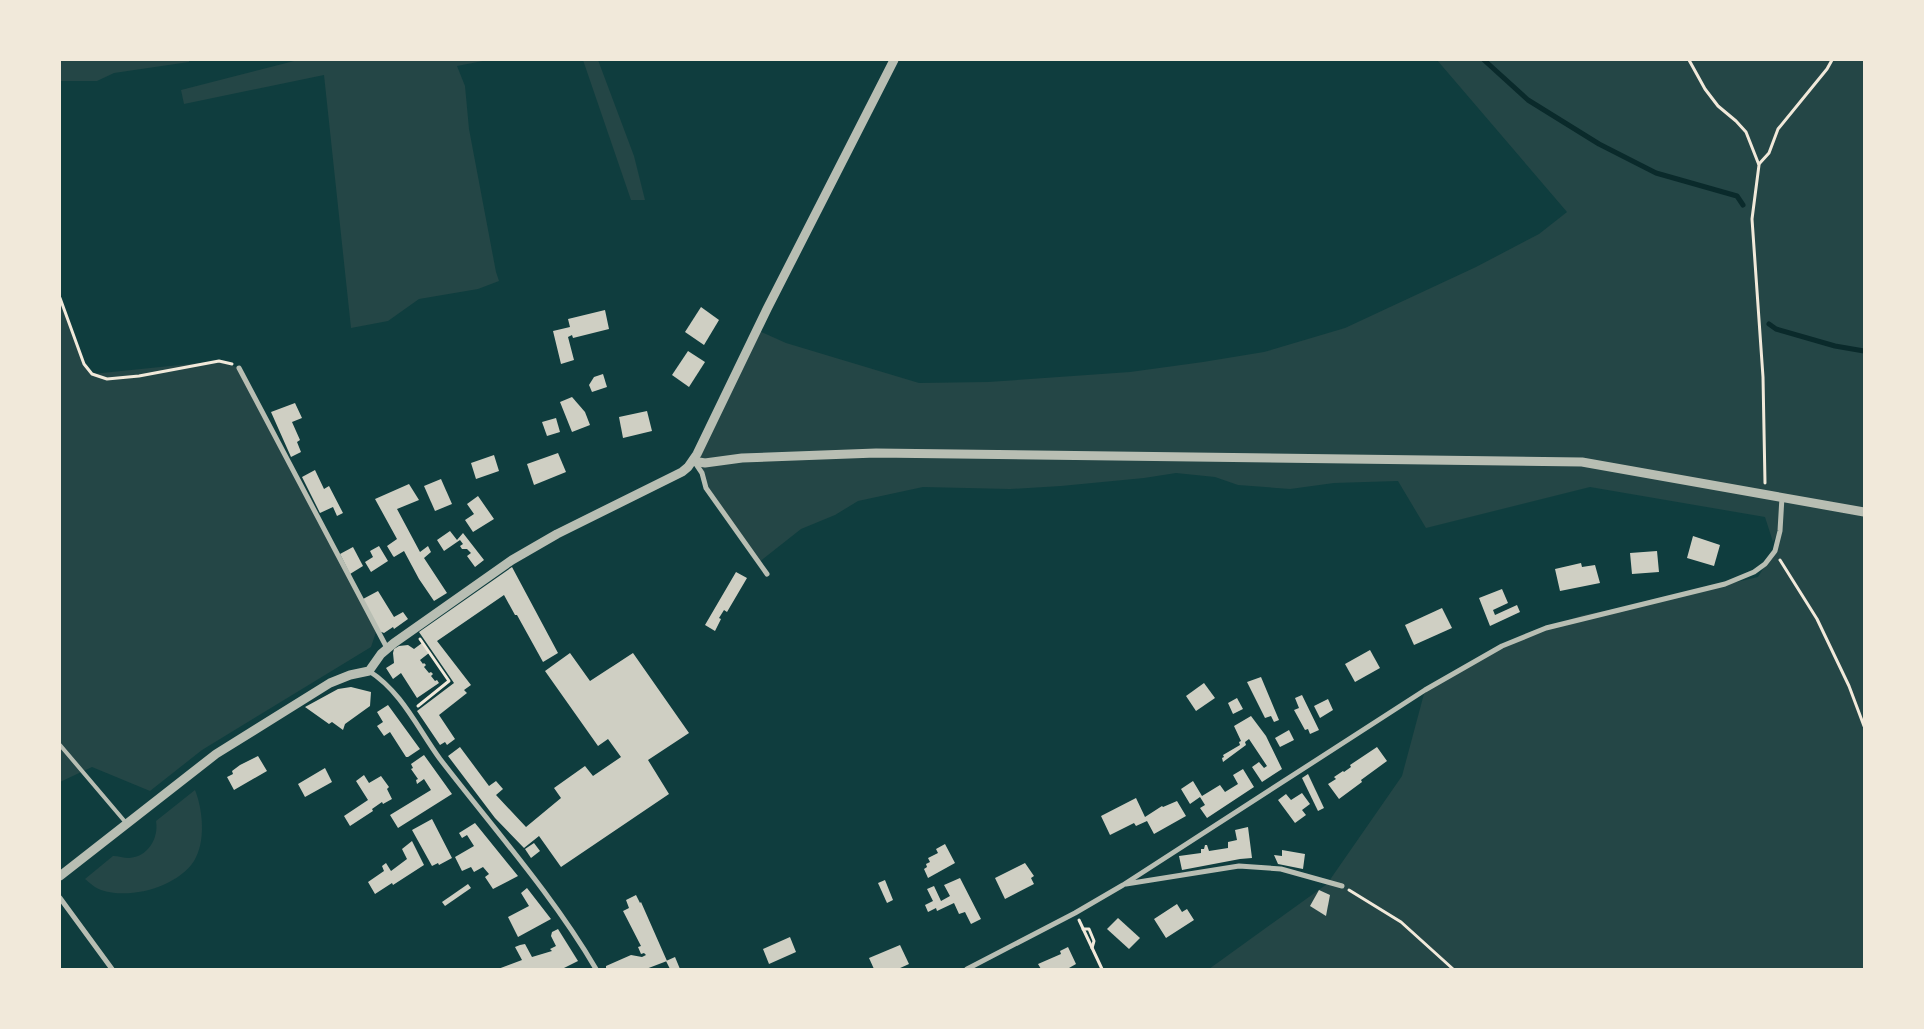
<svg xmlns="http://www.w3.org/2000/svg" width="1924" height="1029" font-family="'Crimson Pro',serif">
<rect width="100%" height="100%" fill="#0f3d3e"/>
<g fill="#244646">
<polygon points="60,60 189,60 189,62 114,73 97,81 60,81"/>
<polygon points="298,60 488,60 457,66 465,86 469,129 496,272 499,281 478,289 419,299 388,321 351,328 324,75 184,104 181,90"/>
<polygon points="583,60 598,60 634,156 645,200 631,200"/>
<polygon points="1437,60 1864,60 1864,969 1209,969 1327,884 1402,776 1425,690 1502,646 1546,628 1583,615 1647,603 1758,577 1774,551 1778,533 1773,542 1765,517 1590,487 1426,528 1398,481 1334,483 1290,489 1238,485 1215,477 1176,473 1144,478 1061,486 1010,489 923,487 858,501 835,515 801,529 758,563 694,465 757,330 786,343 919,383 988,382 1130,372 1203,362 1264,352 1345,328 1476,267 1539,234 1567,212"/>
<polygon points="60,298 84,364 92,374 219,361 239,368 377,629 371,647 202,750 150,791 92,767 60,782"/>
<path d="M195 790C203 810 206 842 194 861 177 887 130 900 101 890 95 888 90 883 85 879L113 856C119 856 123 858 129 858 148 857 159 838 156 821Z"/>
</g>
<g fill="none" stroke-linecap="round" stroke-linejoin="round">
<g stroke="#0a2a2b" stroke-width="5">
<polyline points="1484,60 1528,100 1599,144 1656,173 1737,196 1743,205"/>
<polyline points="1769,324 1776,329 1835,346 1864,351"/>
</g>
</g>
<g fill="#cfcfc3">
<polygon points="701,307 719,320 704,345 685,332"/>
<polygon points="605,310 609,329 573,338 572,335 568,337 574,360 561,364 553,331 570,327 568,319"/>
<polygon points="688,351 705,362 689,387 672,375"/>
<polygon points="603,374 607,387 592,392 589,385 594,377"/>
<polygon points="572,397 585,412 590,425 572,432 560,402"/>
<polygon points="295,403 302,418 292,422 300,440 297,442 301,452 291,457 271,412"/>
<polygon points="647,411 652,431 623,438 619,417"/>
<polygon points="556,418 560,432 547,436 542,422"/>
<polygon points="558,453 566,472 534,485 527,464"/>
<polygon points="494,455 499,471 476,479 471,463"/>
<polygon points="315,470 324,489 329,486 343,513 337,516 333,507 320,513 302,477"/>
<polygon points="441,479 452,504 435,511 424,486"/>
<polygon points="409,484 419,500 397,509 420,552 428,546 431,552 424,558 447,593 434,601 419,579 404,551 394,557 393,556 387,546 397,539 375,499"/>
<polygon points="478,496 494,519 473,532 465,520 474,514 467,504"/>
<polygon points="450,531 457,540 463,533 484,560 475,567 467,556 471,553 467,549 462,549 460,546 463,544 460,540 444,551 437,540"/>
<polygon points="1693,536 1720,545 1714,566 1687,558"/>
<polygon points="379,546 388,561 371,572 365,562 373,557 370,551"/>
<polygon points="353,547 363,566 350,574 340,554"/>
<polygon points="1657,551 1659,572 1632,574 1630,553"/>
<polygon points="1581,563 1582,567 1595,565 1600,583 1560,591 1555,569"/>
<polygon points="512,567 558,653 543,662 517,615 515,615 504,595 437,641 471,685 464,690 467,693 439,715 455,739 447,745 445,742 440,745 417,711 454,683 419,632"/>
<polygon points="736,572 747,578 727,612 724,610 719,618 721,619 715,631 705,625"/>
<polygon points="1502,589 1508,603 1493,610 1495,615 1517,605 1520,612 1490,626 1479,598"/>
<polygon points="378,591 394,617 403,612 408,619 394,629 393,627 384,633 379,631 363,599"/>
<polygon points="1442,608 1452,628 1414,645 1405,625"/>
<polygon points="422,643 429,653 420,660 423,664 424,663 426,665 424,667 429,673 431,672 433,674 431,676 435,681 437,680 439,683 417,698 401,673 393,679 386,668 394,663 393,653 394,649 399,646 408,645 414,649"/>
<polygon points="1370,650 1380,668 1355,682 1345,664"/>
<polygon points="570,653 590,681 633,653 689,733 648,760 669,794 561,867 539,836 524,848 495,818 448,756 460,747 489,786 496,781 503,789 496,795 526,827 561,798 554,788 585,766 593,776 621,757 608,739 598,746 545,671"/>
<polygon points="1261,677 1279,720 1274,722 1271,716 1265,718 1247,682"/>
<polygon points="1204,683 1215,698 1196,711 1186,696"/>
<polygon points="351,687 371,692 370,706 345,724 343,730 332,722 329,724 305,707 338,689"/>
<polygon points="1302,695 1319,730 1310,734 1308,729 1305,730 1294,710 1299,708 1295,698"/>
<polygon points="1237,698 1243,709 1233,714 1228,703"/>
<polygon points="1328,699 1333,710 1320,718 1314,706"/>
<polygon points="388,705 420,749 408,757 406,757 390,732 384,736 377,726 383,722 377,712"/>
<polygon points="1251,716 1266,736 1282,769 1262,782 1252,767 1259,762 1264,768 1267,766 1249,739 1245,742 1246,745 1223,762 1222,758 1224,757 1223,755 1240,745 1239,742 1241,741 1234,726"/>
<polygon points="1289,730 1294,740 1280,747 1275,738"/>
<polygon points="1377,747 1387,761 1361,780 1362,782 1339,799 1328,784 1336,779 1334,777 1343,771 1344,772 1351,767 1350,765"/>
<polygon points="424,755 452,794 398,828 390,815 431,790 424,779 417,784 416,780 418,779 411,769 413,768 411,764"/>
<polygon points="258,756 267,771 234,790 227,777 233,774 232,771 240,765"/>
<polygon points="325,768 332,782 305,797 298,784"/>
<polygon points="1243,769 1254,787 1207,818 1200,808 1205,805 1200,797 1190,804 1181,789 1193,781 1202,796 1220,785 1225,792 1238,784 1233,775"/>
<polygon points="1308,774 1324,808 1318,811 1302,778"/>
<polygon points="364,775 369,783 381,776 389,787 387,789 392,799 383,804 382,802 372,809 373,811 350,826 344,816 368,800 356,781"/>
<polygon points="1302,793 1310,804 1302,810 1306,815 1295,823 1278,800 1286,794 1291,800"/>
<polygon points="1136,798 1145,817 1162,806 1163,807 1177,801 1186,816 1154,834 1147,821 1136,826 1134,823 1110,835 1101,816"/>
<polygon points="432,819 452,858 439,865 438,863 432,866 412,830"/>
<polygon points="475,823 518,876 493,889 485,877 489,874 483,867 474,872 471,867 462,871 455,857 474,846 467,835 462,838 459,833"/>
<polygon points="1248,827 1252,858 1240,859 1182,870 1179,856 1201,853 1201,849 1204,849 1205,845 1207,845 1209,851 1228,848 1228,842 1237,840 1235,830"/>
<polygon points="412,841 424,865 393,885 392,883 375,894 368,882 384,871 382,866 386,863 391,871 407,859 402,849"/>
<polygon points="534,843 540,851 531,858 525,849"/>
<polygon points="945,844 955,863 928,878 924,869 927,867 926,864 930,862 928,858 938,853 936,849"/>
<polygon points="1282,850 1305,854 1303,869 1278,864 1274,855 1282,856"/>
<polygon points="1025,863 1034,876 1031,878 1034,884 1005,899 995,878"/>
<polygon points="960,878 981,919 971,924 965,912 959,914 954,903 937,911 936,908 928,912 925,905 933,901 927,889 934,886 941,901 950,896 944,885"/>
<polygon points="885,880 893,900 887,903 878,883"/>
<polygon points="468,884 471,888 445,906 442,902"/>
<polygon points="527,888 551,919 518,937 508,917 529,906 521,893"/>
<polygon points="1319,890 1330,895 1326,916 1310,906"/>
<polygon points="636,895 640,903 641,902 667,961 646,969 606,969 606,966 631,955 642,957 646,955 644,953 641,954 638,947 641,946 623,911 629,908 626,900"/>
<polygon points="1177,904 1182,912 1187,909 1194,920 1166,938 1154,919"/>
<polygon points="1118,918 1140,938 1129,949 1107,929"/>
<polygon points="558,929 578,961 562,969 561,968 557,969 498,969 522,960 515,947 520,945 525,944 532,957 552,951 550,949 556,946 551,936 552,932"/>
<polygon points="790,937 796,952 769,964 763,949"/>
<polygon points="900,945 909,964 898,969 874,969 869,958"/>
<polygon points="1068,947 1076,964 1069,968 1069,969 1041,969 1038,964 1061,954 1060,951"/>
<polygon points="675,957 680,969 670,969 666,961"/>
</g>
<g fill="none" stroke-linecap="round" stroke-linejoin="round">
<g stroke="#f1e9da" stroke-width="3">
<polyline points="1689,60 1705,89 1718,106 1736,121 1746,132 1759,165 1752,219 1763,377 1765,483"/>
<polyline points="1759,164 1769,153 1778,129 1827,69 1832,60"/>
<polyline points="60,298 84,364 92,374 107,379 139,376 219,361 232,364"/>
<polyline points="1780,560 1817,619 1849,686 1864,726"/>
<polyline points="418,706 449,681 420,639"/>
<polyline points="1349,890 1401,922 1453,969"/>
<polyline points="1079,920 1102,969"/>
<polyline points="1083,929 1089,929 1094,941 1092,948"/>
</g>
<polyline stroke="#b8beb3" stroke-width="4" points="60,745 127,824"/>
<g stroke="#b8beb3" stroke-width="5">
<polyline points="239,368 387,648"/>
<polyline points="694,461 702,473 706,488 767,574"/>
<path d="M369 671C402 692 418 729 440 759 493 828 552 894 596 969"/>
<polyline points="1126,884 1239,866 1281,869 1342,886"/>
<polyline points="60,898 112,969"/>
<polyline points="967,969 1075,913 1123,885 1425,690 1502,646 1546,628 1725,584 1754,572 1765,564 1775,551 1780,531 1782,497"/>
</g>
<g stroke="#b8beb3" stroke-width="9">
<polyline points="693,461 705,463 742,458 876,453 1582,462 1864,512"/>
<polyline points="60,876 216,754 330,683 350,675 369,671 381,654 394,643 512,560 557,534 682,472 688,467 697,454 767,309 894,60"/>
</g>
</g>
<rect width="1924" height="1029" fill="none" stroke="#f1e9da" stroke-width="122"/>
</svg>
